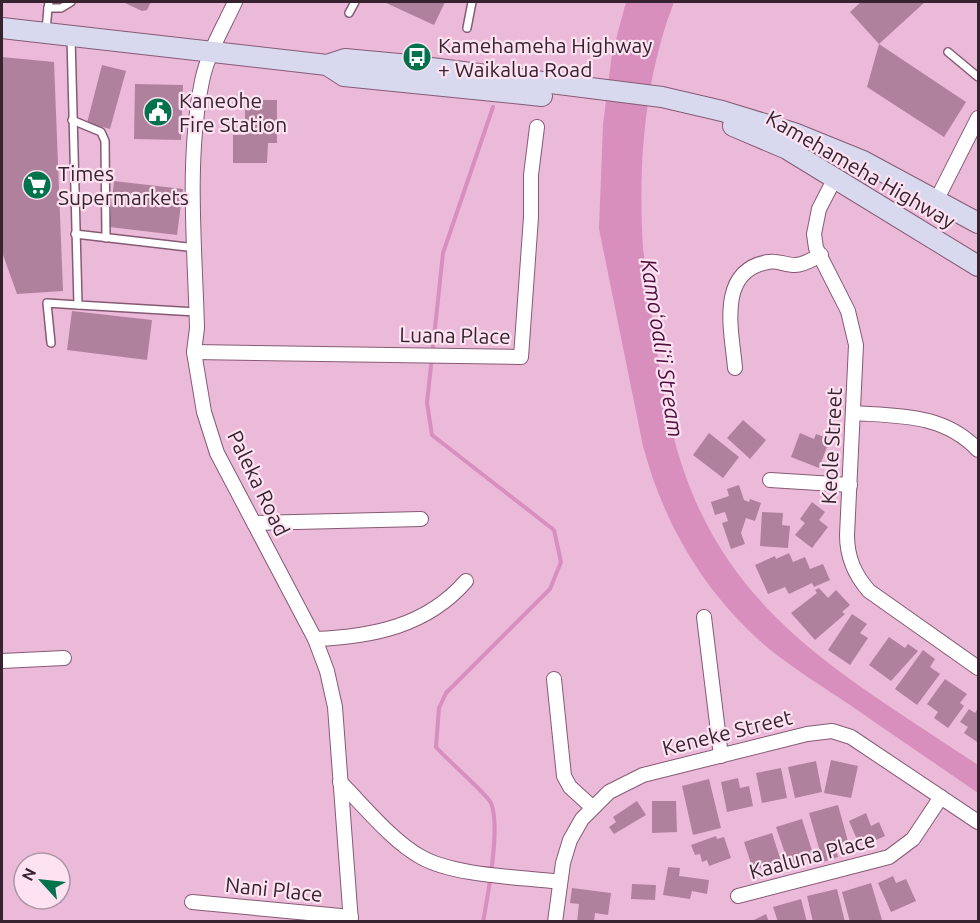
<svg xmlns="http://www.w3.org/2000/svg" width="980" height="923" font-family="Ubuntu,sans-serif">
<rect width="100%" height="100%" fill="#ebbad8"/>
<path fill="#d98fbe" d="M626 2H674C644 80 638 166 643 249 653 313 658 380 675 442 721 613 843 674 978 765V793C936 764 893 735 850 705 823 687 794 669 768 648 705 594 664 525 643 446L599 229 603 124 612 54Z"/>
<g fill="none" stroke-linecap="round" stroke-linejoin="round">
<path stroke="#d98fbe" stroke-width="4" d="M483 922C488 895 501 826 491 803 487 794 447 760 436 747L439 708 446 693 550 589 561 562 554 530 432 435 427 403 443 253 493 107"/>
</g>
<g fill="#af819d">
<polygon points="123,2 151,2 147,10 142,11"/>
<polygon points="384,2 445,2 434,25"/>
<polygon points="861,2 925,2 879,44 850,12"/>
<polygon points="879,44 966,102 944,137 867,87"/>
<polygon points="2,57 54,62 63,291 17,294 2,252"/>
<polygon points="102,65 126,71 110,129 87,123"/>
<polygon points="135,84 183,85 181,140 134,139"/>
<polygon points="245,100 277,100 277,143 268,143 267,163 233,163 233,135 245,135"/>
<polygon points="114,181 183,189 177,235 109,227"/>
<polygon points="72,311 152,320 147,360 67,350"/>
<polygon points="743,420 766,440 750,459 727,438"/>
<polygon points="709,433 739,457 723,478 693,455"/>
<polygon points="800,433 814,439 816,434 830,439 819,468 791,457"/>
<polygon points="739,485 744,500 749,502 750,499 761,503 755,521 746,518 741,533 745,544 731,549 722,523 728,521 725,512 715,515 711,502 729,496 727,489"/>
<polygon points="812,502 825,512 819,520 828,527 812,548 795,535 805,523 800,519"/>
<polygon points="762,512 783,513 782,525 790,526 788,548 760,546"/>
<polygon points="789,553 793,562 805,557 810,569 823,564 830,580 814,587 812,583 789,594 785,587 768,594 755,565 775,556 776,559"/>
<polygon points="819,588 828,598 836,590 850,605 842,612 845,614 815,640 791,613 817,593 815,590"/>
<polygon points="852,614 867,624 860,633 868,638 850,665 828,650"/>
<polygon points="889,637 905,648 908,644 918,651 891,681 869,665"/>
<polygon points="923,650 935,659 930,667 940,674 917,705 895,689"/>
<polygon points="945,679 967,694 960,703 964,706 948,728 934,718 938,712 927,704"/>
<polygon points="978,708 978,740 977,742 964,733 968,727 960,722 969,709 975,713"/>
<polygon points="831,760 858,766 851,798 824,793"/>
<polygon points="816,761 822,792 795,798 788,767"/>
<polygon points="781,768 787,798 762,803 756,773"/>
<polygon points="738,778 740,788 749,786 753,806 727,812 721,782"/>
<polygon points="709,779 721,828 693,835 682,786"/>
<polygon points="637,801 646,815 614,834 609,827 616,822 613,817"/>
<polygon points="652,801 676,801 677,832 652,833"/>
<polygon points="838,805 849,845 836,849 838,857 823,862 809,813"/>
<polygon points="866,813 871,826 879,822 885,836 865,845 864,842 859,844 849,821"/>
<polygon points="802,819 814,857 789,865 776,827"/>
<polygon points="772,833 781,861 753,870 744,842"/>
<polygon points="716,836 717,839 724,837 731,858 709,866 707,860 702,862 700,854 695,855 691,845"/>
<polygon points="668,867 680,868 679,876 709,880 707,894 692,891 690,899 663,895"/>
<polygon points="893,876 896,883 906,879 916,901 891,912 878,883"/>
<polygon points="871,883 882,920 850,922 842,892"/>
<polygon points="632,884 656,885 655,900 631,899"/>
<polygon points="572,888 611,893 608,915 595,913 594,922 577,922 579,904 570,903"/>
<polygon points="837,889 845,922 813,922 807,896"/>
<polygon points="801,899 807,922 778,922 773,907"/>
<polygon points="766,914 769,922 750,922"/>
</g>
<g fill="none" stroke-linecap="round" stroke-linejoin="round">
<g stroke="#865a75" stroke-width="10">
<g id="service">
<polyline points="49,2 48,8 61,8 71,2"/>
<polyline points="349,13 355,2"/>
<polyline points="467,28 472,2"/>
<polyline points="46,30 48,8"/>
<polyline points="71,37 78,305 196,312"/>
<polyline points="948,52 978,77"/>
<polyline points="72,120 101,132 105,141 106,238"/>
<polyline points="75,234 196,248"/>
<polyline points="51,343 47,303 78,305"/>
</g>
</g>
<g stroke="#865a75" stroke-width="16">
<g id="minor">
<path d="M235 2C223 28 208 52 202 81 186 161 195 248 197 328L194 352 204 412 217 453 315 639 327 671 335 707 351 922"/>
<path d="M835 178 819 209 814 234 816 248 848 311 856 345 847 535C847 557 854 574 869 591L978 668"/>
<polyline points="937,199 978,118"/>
<polyline points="194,352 521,357 531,217 531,175 537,127"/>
<path d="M735 368C732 332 716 271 768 262 777 260 785 265 795 265 804 265 813 259 821 255"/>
<path d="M854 413C900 416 944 414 978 450"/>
<polyline points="770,480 850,485"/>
<polyline points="254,523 421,519"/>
<polyline points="704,617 721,756"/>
<path d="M315 639C372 637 427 626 466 581"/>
<polyline points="2,661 64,658"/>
<polyline points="554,679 564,776 570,787 592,807"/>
<path d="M340 782C364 806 392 841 421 857 454 876 521 877 560 882"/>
<polyline points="738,896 889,857 913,839 941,797"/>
<polyline points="192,902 351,917"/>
<polyline points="555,922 563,863 570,840 582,819 609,792 643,775 807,734 832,731 851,737 978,822"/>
</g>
</g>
<g stroke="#865a75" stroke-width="22">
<g id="secondary">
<polyline points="2,28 327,65 345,59 399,64 662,97 722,111 794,133 863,161 978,223"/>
<polyline points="327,65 344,76 542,96"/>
<polyline points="733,126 787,149 978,266"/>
</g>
</g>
<use href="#service" stroke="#fff" stroke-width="7"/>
<use href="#minor" stroke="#fff" stroke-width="14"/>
<use href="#secondary" stroke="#d8d9ee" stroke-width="20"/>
</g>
<defs>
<g id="bus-disc" transform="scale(1.5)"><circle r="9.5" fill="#00724c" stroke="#fde3f2"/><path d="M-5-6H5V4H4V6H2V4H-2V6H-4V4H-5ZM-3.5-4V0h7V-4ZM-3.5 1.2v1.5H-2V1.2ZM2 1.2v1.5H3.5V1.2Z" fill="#fff"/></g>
<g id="civic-disc" transform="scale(1.5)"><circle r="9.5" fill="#00724c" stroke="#fde3f2"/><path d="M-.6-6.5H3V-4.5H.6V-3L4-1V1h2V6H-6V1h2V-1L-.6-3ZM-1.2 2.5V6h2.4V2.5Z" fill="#fff"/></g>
<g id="supermarket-disc" transform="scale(1.5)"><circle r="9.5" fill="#00724c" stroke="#fde3f2"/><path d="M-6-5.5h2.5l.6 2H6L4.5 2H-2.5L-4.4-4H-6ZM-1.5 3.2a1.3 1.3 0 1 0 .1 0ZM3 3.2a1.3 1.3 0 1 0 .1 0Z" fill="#fff"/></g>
</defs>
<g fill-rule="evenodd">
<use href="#bus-disc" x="417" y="57"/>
<use href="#civic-disc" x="158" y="112"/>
<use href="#supermarket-disc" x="37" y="185"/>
</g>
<g text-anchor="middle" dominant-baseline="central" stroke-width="4.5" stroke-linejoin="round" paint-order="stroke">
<g font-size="21" fill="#36232f" stroke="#fde3f2" text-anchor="start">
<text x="438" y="45">Kamehameha Highway<tspan x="438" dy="24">+ Waikalua Road</tspan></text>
<text x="179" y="100">Kaneohe<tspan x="179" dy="24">Fire Station</tspan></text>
<text x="58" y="173">Times<tspan x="58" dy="24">Supermarkets</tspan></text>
</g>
<g font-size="21" fill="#36232f" stroke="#fde3f2">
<text transform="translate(861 169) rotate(30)">Kamehameha Highway</text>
<text transform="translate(455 335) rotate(1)">Luana Place</text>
<text transform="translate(831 446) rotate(-87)">Keole Street</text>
<text transform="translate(259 483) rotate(64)">Paleka Road</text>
<text transform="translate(727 732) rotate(-14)">Keneke Street</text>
<text transform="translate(812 855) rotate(-15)">Kaaluna Place</text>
<text transform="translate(274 889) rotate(6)">Nani Place</text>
</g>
<g font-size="22" font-style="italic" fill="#500e3d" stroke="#fde3f2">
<text transform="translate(663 348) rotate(81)">Kamoʻoaliʻi Stream</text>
</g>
</g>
<rect width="980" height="923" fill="none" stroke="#36232f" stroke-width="6"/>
<g transform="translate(42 881) rotate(297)"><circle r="28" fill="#fde3f2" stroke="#ad96a4" stroke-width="1.5"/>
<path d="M0-4.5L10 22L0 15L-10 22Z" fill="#00724c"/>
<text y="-9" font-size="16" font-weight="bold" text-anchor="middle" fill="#36232f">N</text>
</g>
</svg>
